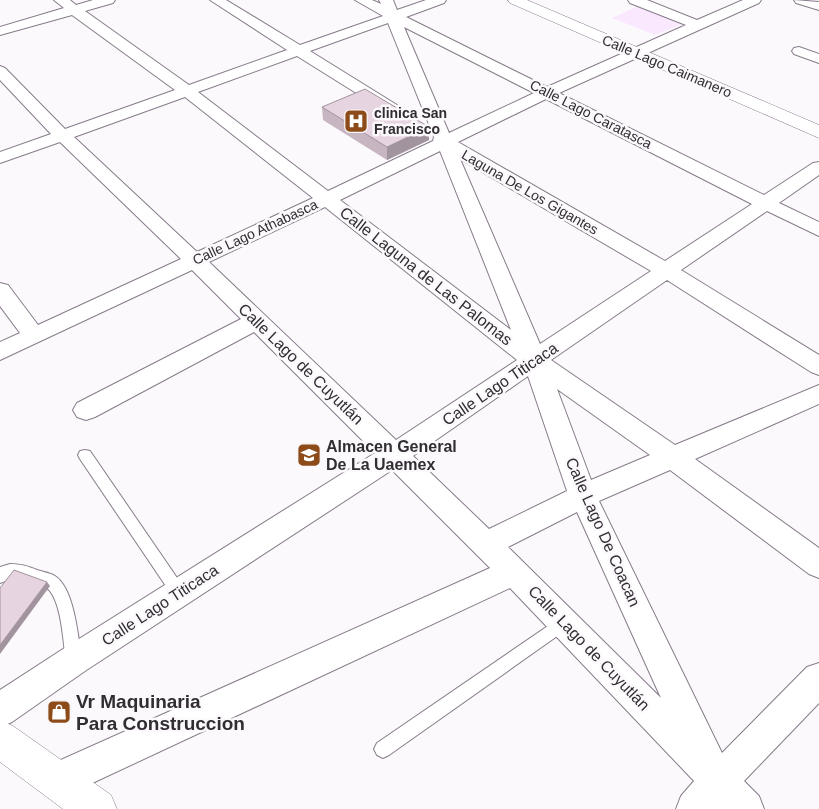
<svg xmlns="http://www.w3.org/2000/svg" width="819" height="809" font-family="Helvetica,sans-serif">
<rect width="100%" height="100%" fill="#fcf9fd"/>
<polygon fill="#fae8ff" points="640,5 684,23 655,35 612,18"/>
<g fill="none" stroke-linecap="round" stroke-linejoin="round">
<g stroke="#877b8a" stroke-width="2">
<g id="service">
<polygon points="85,450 90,451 184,588 187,593 184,598 179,600 174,598 80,459 78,455 80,451"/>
<path d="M10 564C20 564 28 566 37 570 43 572 50 573 55 576 75 589 78 639 82 660L80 666 74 668 68 666 66 660C63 641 62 607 50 591 46 586 40 584 33 582 16 576 16 577 0 583V567Z"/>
<polygon points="564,615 570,617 572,622 570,627 389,755 383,758 377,755 374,749 377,743"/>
</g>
</g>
<g stroke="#877b8a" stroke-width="2">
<g id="minor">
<path d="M54 0H70L76 5 93 0H115L113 3 85 11 189 85 287 50 210 0H226L300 45 383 16 355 0H372L381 4 379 0H393L397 10 426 0H446L444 3 406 17 547 87 686 25 630 3 628 0H647L697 20 743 0H761L759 3 559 93 764 195 813 163 819 162V175L779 203 819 222V236L767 211 681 270 819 355V375L811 372 667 280 551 360 675 445 819 385V404L695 459 819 548V578L809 574 670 470 599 501 722 753 807 667 819 663V703L744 781 759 796 764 809H676L681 796 694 781 510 588 71 793 58 798 45 793 40 780 45 767 490 568 392 470 85 671 12 722 0 727V690L63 649 375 453 254 332 95 417 86 420 77 417 73 410 77 403 241 319 192 270 0 360V342L20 333 0 306V283L8 285 38 325 181 259 60 142 0 163V152L51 134 0 80V66L5 68 65 129 175 90 72 15 0 35V27L64 8ZM388 23 434 137 433 141 328 191 198 92 297 56 385 111H397L399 108 397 105 310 51ZM404 27 534 93 449 133ZM185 97 313 198 197 252 74 137ZM546 99 752 204 665 261 458 142ZM440 151 511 330 340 200ZM460 159 651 271 540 344ZM325 207 517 360 396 440 209 262ZM528 376 567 491 489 529 413 456ZM557 389 650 455 591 480ZM577 512 661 698 508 547Z"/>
<polygon points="794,0 819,2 819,10 796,3"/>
<polygon points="799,47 819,54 819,63 794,54 792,51 794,48"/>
</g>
</g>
<g stroke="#877b8a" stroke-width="1">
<polygon id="tertiary" points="508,0 527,0 819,125 819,138 510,3"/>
</g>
<g stroke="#877b8a" stroke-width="1">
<polygon id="secondary" points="0,720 13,726 111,795 117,809 63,809 0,762"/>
</g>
<use href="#service" fill="#fff" fill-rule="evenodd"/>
<use href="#minor" fill="#fff" fill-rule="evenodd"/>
<use href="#tertiary" fill="#fff" fill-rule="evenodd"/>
<use href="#secondary" fill="#fff" fill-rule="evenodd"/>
</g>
<polygon fill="#c7b6c2" points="322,107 429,127 429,140 387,160 323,120"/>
<g fill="#a2949e">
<polygon points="429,127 429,140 387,160 387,147"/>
<polygon points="47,582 50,586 0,654 0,645"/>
</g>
<g fill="#e7d4e1" stroke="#a2949e">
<polygon points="365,89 429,127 387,147 322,107"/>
<polygon points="14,570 47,582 0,645 0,588"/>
</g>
<defs>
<g id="hospital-square" transform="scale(1.25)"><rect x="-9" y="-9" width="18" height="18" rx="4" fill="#8d4b19" stroke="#fcf9fd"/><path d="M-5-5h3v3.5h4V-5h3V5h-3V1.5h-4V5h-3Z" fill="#fff"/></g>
<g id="university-square" transform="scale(1.25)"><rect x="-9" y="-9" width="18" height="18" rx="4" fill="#8d4b19" stroke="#fcf9fd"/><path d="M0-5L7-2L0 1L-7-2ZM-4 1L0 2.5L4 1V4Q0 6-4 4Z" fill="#fff"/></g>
<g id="shop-square" transform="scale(1.25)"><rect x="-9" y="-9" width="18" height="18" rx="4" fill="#8d4b19" stroke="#fcf9fd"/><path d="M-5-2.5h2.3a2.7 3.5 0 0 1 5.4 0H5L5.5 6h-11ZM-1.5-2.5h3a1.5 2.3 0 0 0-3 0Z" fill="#fff"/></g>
</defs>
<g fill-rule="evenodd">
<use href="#hospital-square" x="356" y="121"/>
<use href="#university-square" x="309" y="455"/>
<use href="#shop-square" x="59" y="712"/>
</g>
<g text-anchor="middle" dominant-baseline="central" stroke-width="5" stroke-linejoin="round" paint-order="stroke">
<g font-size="14" fill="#322d33" stroke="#fcf9fd">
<text transform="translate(667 66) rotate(23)">Calle Lago Caimanero</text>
<text transform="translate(591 114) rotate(27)">Calle Lago Caratasca</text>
<text transform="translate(530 192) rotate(30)">Laguna De Los Gigantes</text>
<text transform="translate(255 232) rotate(-25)">Calle Lago Athabasca</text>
</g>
<g font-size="14" font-weight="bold" fill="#322d33" stroke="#fcf9fd" text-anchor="start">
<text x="374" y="113">clinica San<tspan x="374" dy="16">Francisco</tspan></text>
</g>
<g font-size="16" fill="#322d33" stroke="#fcf9fd">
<text transform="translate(426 276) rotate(38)">Calle Laguna de Las Palomas</text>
<text transform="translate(301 364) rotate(44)">Calle Lago de Cuyutlán</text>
<text transform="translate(500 384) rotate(-34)">Calle Lago Titicaca</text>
<text transform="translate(603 532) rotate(66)">Calle Lago De Coacan</text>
<text transform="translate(160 605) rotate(-33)">Calle Lago Titicaca</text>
<text transform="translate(589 648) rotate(46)">Calle Lago de Cuyutlán</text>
</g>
<g font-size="16" font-weight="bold" fill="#322d33" stroke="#fcf9fd" text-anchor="start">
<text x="326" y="446">Almacen General<tspan x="326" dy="18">De La Uaemex</tspan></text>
</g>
<g font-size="19" font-weight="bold" fill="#322d33" stroke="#fcf9fd" text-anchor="start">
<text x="76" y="701">Vr Maquinaria<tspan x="76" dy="22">Para Construccion</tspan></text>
</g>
</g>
</svg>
